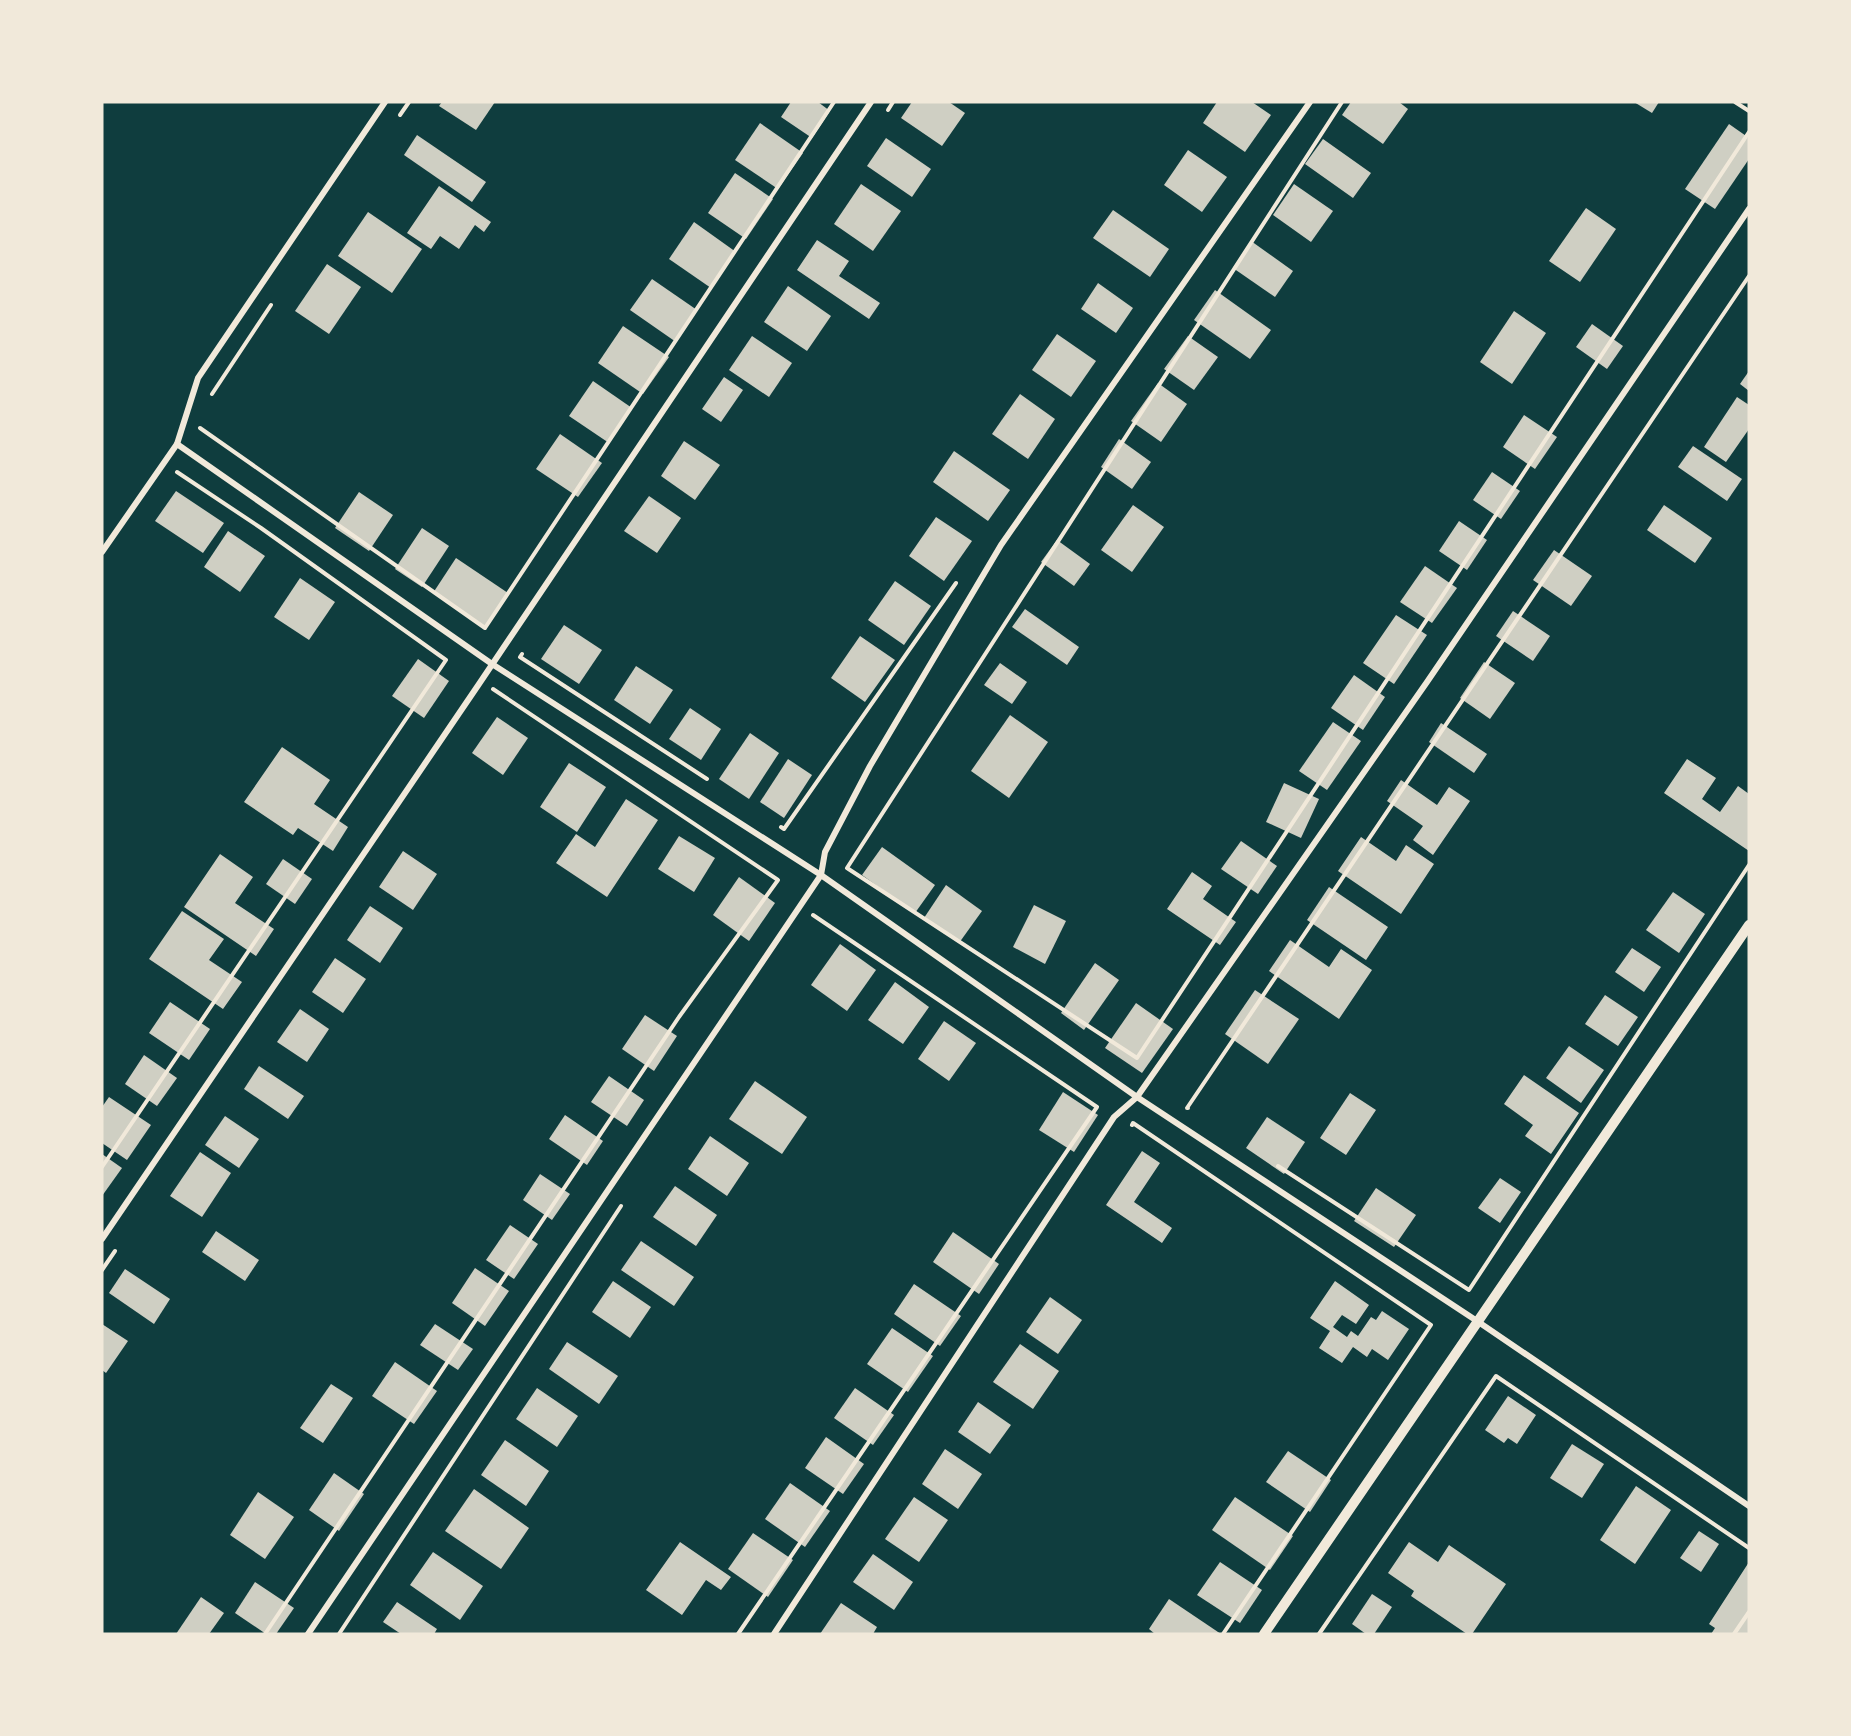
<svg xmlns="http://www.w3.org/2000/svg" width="1851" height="1736" font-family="'Work Sans',sans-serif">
<rect width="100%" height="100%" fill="#0f3d3e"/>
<g fill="#cfcfc3">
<polygon points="442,102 495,102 476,130 439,106"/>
<polygon points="791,102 818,102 830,111 812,138 781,117"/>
<polygon points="912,102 949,102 965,113 942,146 901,118"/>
<polygon points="1217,102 1252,102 1271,115 1245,152 1203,123"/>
<polygon points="1351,102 1399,102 1408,109 1383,144 1342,115"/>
<polygon points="1634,102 1659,102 1652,113"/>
<polygon points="760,123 803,153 778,189 735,160"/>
<polygon points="1729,124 1749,138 1749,159 1715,209 1685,189"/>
<polygon points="417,135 486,182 472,202 404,155"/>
<polygon points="886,138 931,169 912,197 867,166"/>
<polygon points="1323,139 1371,173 1353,198 1305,164"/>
<polygon points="1188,150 1227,177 1202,212 1164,185"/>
<polygon points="735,173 773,199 746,239 708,213"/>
<polygon points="861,184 901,211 873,251 834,224"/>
<polygon points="1294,184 1333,211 1311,242 1273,215"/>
<polygon points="439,186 491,222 484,232 475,225 459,249 440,236 431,249 407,233"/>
<polygon points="1586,208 1616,229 1580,282 1549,261"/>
<polygon points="1113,210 1169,249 1150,277 1093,238"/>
<polygon points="368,212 422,249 392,293 338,256"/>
<polygon points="694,222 736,252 711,288 669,259"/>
<polygon points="817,240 849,261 839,276 880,303 869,319 797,270"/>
<polygon points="1251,241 1293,271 1275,297 1233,268"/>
<polygon points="327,264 361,287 329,334 295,311"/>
<polygon points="652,279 697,310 676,342 630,310"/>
<polygon points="1098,283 1133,308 1116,333 1081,309"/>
<polygon points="788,286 831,316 807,351 764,322"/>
<polygon points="1215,290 1271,330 1250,359 1194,320"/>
<polygon points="1514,311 1546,333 1512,384 1480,362"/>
<polygon points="1592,324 1623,346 1607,369 1576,347"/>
<polygon points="623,326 669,357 643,394 598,363"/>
<polygon points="1057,334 1096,361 1071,397 1032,370"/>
<polygon points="752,336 792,363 769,397 729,370"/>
<polygon points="1188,336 1218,357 1194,390 1164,369"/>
<polygon points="1749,371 1749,391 1740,384"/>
<polygon points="724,377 743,390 721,422 702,409"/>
<polygon points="593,381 632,408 609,443 569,416"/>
<polygon points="1158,383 1187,404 1161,442 1131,421"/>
<polygon points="1020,394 1055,419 1028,459 992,434"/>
<polygon points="1737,397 1749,405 1749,429 1726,462 1704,447"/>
<polygon points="1524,415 1557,437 1535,469 1503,447"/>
<polygon points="560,434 602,463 578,497 536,469"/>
<polygon points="1119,439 1151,462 1132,489 1101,467"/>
<polygon points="684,441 720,465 695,500 661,476"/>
<polygon points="1693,446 1742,479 1727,501 1678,467"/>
<polygon points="954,451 1010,490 988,521 933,482"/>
<polygon points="1492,472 1520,491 1501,519 1473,500"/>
<polygon points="176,491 224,523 203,553 155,521"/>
<polygon points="359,492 393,515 369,551 335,528"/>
<polygon points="649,496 681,518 657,553 624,531"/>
<polygon points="1133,505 1164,527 1132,572 1101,550"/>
<polygon points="1664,505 1712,538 1695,563 1647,530"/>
<polygon points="936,517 972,541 944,581 909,556"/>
<polygon points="1459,521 1487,540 1467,570 1439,551"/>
<polygon points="422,528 449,546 422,587 395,569"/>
<polygon points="228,531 265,556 240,592 204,567"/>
<polygon points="1057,540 1090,564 1074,586 1041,562"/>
<polygon points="1554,550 1592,576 1571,606 1533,580"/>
<polygon points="456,558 508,593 485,628 433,593"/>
<polygon points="1425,566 1457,588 1432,623 1400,602"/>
<polygon points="300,578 335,602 309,640 274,617"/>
<polygon points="895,581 931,606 904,645 868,620"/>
<polygon points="1025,609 1079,647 1067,665 1012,627"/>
<polygon points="1513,611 1550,636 1533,661 1496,636"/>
<polygon points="1396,615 1427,635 1394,684 1363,663"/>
<polygon points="564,625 602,650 579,684 541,659"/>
<polygon points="860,636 895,660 865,702 831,678"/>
<polygon points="418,659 449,681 424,718 392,696"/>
<polygon points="1484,662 1515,683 1490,719 1460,698"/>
<polygon points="1000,663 1027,682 1012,704 984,685"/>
<polygon points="636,666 673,690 650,724 614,700"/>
<polygon points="1354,675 1385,697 1363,730 1331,708"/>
<polygon points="690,708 721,729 701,760 669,739"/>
<polygon points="1010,715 1048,742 1009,798 971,771"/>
<polygon points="497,717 528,738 503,775 472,753"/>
<polygon points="1333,722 1361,741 1327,790 1299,771"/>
<polygon points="1441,723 1487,754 1474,773 1429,742"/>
<polygon points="750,733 779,753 749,799 719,779"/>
<polygon points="282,747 330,780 314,804 348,827 333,851 298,828 293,835 244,802"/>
<polygon points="788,759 812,775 784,818 760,802"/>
<polygon points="1687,759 1716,778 1702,799 1720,812 1738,786 1749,794 1749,851 1664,793"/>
<polygon points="569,763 606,787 577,832 540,807"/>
<polygon points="1401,780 1437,805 1449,787 1470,801 1433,855 1413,840 1423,826 1387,801"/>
<polygon points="1284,783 1319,799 1301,838 1266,822"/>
<polygon points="626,799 658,820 607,897 556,863 576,834 595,847"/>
<polygon points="679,836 715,858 694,892 658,869"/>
<polygon points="1361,837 1396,861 1406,845 1434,864 1401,914 1338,871"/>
<polygon points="1241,841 1277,866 1258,894 1221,869"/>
<polygon points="882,847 935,885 915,913 862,875"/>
<polygon points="403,851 437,874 413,910 379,887"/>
<polygon points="220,854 253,877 235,903 274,929 256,956 184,907"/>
<polygon points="283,859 312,879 295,904 266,884"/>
<polygon points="1192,872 1212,886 1203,899 1236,922 1220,945 1167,909"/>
<polygon points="739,877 775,903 749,941 713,915"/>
<polygon points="946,885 982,911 959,943 924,918"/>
<polygon points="1329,887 1388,927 1366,960 1307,920"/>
<polygon points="1673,892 1705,914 1679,953 1646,930"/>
<polygon points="1034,905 1066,921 1045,964 1013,947"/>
<polygon points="370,906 403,928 380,963 347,940"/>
<polygon points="182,911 224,939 209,960 242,982 223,1009 149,959"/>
<polygon points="1290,940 1329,967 1341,949 1372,970 1339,1019 1269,971"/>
<polygon points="840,944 876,970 847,1011 811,985"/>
<polygon points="1632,948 1661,967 1644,992 1615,972"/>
<polygon points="335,958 366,979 343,1013 312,992"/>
<polygon points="1095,963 1119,980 1084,1030 1061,1013"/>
<polygon points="895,982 929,1007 903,1044 868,1020"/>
<polygon points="1255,990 1299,1019 1268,1064 1225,1034"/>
<polygon points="1605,995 1638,1017 1618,1046 1585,1024"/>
<polygon points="170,1002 210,1029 189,1060 149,1033"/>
<polygon points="1136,1003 1173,1029 1142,1073 1105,1048"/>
<polygon points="300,1009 329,1029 307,1062 277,1042"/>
<polygon points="645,1015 677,1036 654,1071 622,1049"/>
<polygon points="944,1021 976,1043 949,1081 918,1059"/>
<polygon points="1569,1046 1604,1070 1581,1103 1546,1078"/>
<polygon points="144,1055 177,1078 157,1106 125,1084"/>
<polygon points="259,1066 304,1096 288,1119 244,1089"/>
<polygon points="1524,1075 1579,1113 1551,1154 1525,1136 1533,1125 1504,1104"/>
<polygon points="609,1076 644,1100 627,1126 591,1102"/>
<polygon points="755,1081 807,1117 782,1154 729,1119"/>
<polygon points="1063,1092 1098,1115 1074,1152 1039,1130"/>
<polygon points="1350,1093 1376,1110 1346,1155 1320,1138"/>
<polygon points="109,1097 151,1125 127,1160 102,1143 102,1107"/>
<polygon points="565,1115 603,1141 587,1165 549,1139"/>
<polygon points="225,1116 259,1139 239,1168 205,1145"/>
<polygon points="1267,1117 1305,1142 1284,1174 1246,1148"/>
<polygon points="710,1136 749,1163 727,1196 688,1169"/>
<polygon points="1142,1151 1160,1163 1134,1202 1172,1228 1162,1243 1106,1205"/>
<polygon points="200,1152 231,1173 202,1217 170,1196"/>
<polygon points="102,1154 122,1168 102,1196"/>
<polygon points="540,1174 570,1194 552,1220 523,1200"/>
<polygon points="1500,1178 1521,1192 1500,1223 1478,1208"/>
<polygon points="675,1186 717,1215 696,1246 653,1217"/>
<polygon points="1376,1188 1416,1215 1394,1247 1354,1221"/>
<polygon points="510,1225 538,1244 514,1279 486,1260"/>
<polygon points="216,1231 259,1260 245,1281 202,1252"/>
<polygon points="953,1232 999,1264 979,1294 933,1262"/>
<polygon points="641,1241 694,1277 674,1306 621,1270"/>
<polygon points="475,1268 509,1291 485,1326 452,1303"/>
<polygon points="125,1269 170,1299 154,1324 109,1293"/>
<polygon points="613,1281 651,1307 630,1338 592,1312"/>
<polygon points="1335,1281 1369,1305 1356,1324 1342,1315 1333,1327 1347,1337 1351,1331 1358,1336 1371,1317 1376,1320 1382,1311 1409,1329 1388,1360 1372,1349 1367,1357 1353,1347 1342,1363 1319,1348 1330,1331 1310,1318"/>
<polygon points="914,1284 961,1316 940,1346 894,1314"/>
<polygon points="1050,1297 1082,1320 1058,1354 1026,1332"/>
<polygon points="102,1324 128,1341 106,1373 102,1370"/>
<polygon points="435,1324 473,1349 458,1370 420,1345"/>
<polygon points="892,1328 933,1356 908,1392 867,1364"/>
<polygon points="567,1342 618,1376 599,1404 549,1369"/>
<polygon points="1020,1344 1059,1371 1033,1409 993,1382"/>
<polygon points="395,1362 437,1391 414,1424 372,1396"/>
<polygon points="331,1384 353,1398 323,1443 300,1428"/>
<polygon points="537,1388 578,1416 557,1447 516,1419"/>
<polygon points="855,1388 894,1415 873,1445 834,1418"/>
<polygon points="1508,1396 1536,1415 1517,1444 1508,1438 1504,1443 1485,1430"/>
<polygon points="978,1402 1011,1425 990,1454 958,1432"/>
<polygon points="826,1437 864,1464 843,1494 805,1468"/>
<polygon points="505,1440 549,1471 526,1506 481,1475"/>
<polygon points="1572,1444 1604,1464 1582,1498 1550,1478"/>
<polygon points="945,1449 982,1474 958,1509 922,1484"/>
<polygon points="1288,1451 1331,1480 1310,1512 1266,1482"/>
<polygon points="334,1473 364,1494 339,1531 309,1510"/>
<polygon points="790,1483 830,1511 805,1547 765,1519"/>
<polygon points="1636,1486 1671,1510 1635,1564 1600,1540"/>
<polygon points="474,1489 529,1528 501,1569 445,1531"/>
<polygon points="258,1492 294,1517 265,1559 230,1535"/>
<polygon points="914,1497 948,1520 919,1562 885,1539"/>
<polygon points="1235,1497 1293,1536 1270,1570 1212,1530"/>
<polygon points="1699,1531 1719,1544 1701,1572 1680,1558"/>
<polygon points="753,1533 793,1560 768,1597 728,1569"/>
<polygon points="680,1542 731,1577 721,1590 706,1580 682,1615 646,1590"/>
<polygon points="1409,1542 1438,1562 1449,1545 1506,1584 1472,1634 1467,1634 1411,1596 1414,1591 1388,1573"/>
<polygon points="433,1552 483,1586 460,1620 410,1585"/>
<polygon points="873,1554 913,1582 894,1610 853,1582"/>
<polygon points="1220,1562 1262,1590 1240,1623 1197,1595"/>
<polygon points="1749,1562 1749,1634 1711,1634 1715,1628 1709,1624"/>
<polygon points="255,1582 294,1608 276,1634 266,1634 235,1613"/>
<polygon points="1372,1594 1392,1607 1374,1634 1366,1634 1352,1624"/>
<polygon points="201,1597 224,1613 209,1634 176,1634"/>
<polygon points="1169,1599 1221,1634 1155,1634 1149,1629"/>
<polygon points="397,1602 437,1629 434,1634 401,1634 383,1622"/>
<polygon points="841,1603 877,1627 873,1634 820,1634"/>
</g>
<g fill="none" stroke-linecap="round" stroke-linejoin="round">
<g stroke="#f1e9da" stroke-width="4">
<polyline points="1342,102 847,868 1137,1058 1749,132"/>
<polyline points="1735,102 1749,111"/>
<polyline points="888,110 893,102"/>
<polyline points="400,115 409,102"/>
<polyline points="212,394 271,305"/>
<polyline points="200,428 485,628 834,102"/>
<polyline points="522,654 520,657 707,779"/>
<polyline points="781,827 784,829 956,583"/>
<polyline points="1188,1108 1187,1108 1749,276"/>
<polyline points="1132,1125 1133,1123 1431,1325 1223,1634"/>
<polyline points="1278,1166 1469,1290 1749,865"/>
<polyline points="102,1167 446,660 261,528 177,472"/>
<polyline points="102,1270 115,1251"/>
<polyline points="265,1634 679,1017 778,880 493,689"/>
<polyline points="339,1634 621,1206"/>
<polyline points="738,1634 1097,1107 813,915"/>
<polyline points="1319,1634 1496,1376 1749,1548"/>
<polyline points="1734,1634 1749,1612"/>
</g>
<g stroke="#f1e9da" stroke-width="6">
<polyline points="177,444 492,664 821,875 1137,1097 1477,1321 1749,1506"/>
<polyline points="102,552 177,444 198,378 385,102"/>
<polyline points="102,1239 479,684 871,102"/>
<polyline points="308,1634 821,875 825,852 870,766 1001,545 1310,102"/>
<polyline points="774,1634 1114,1117 1137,1097 1427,682 1749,209"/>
</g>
<polyline stroke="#f1e9da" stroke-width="10" points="1264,1634 1749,925"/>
</g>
<rect width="1851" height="1736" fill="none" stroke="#f1e9da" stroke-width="207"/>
</svg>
